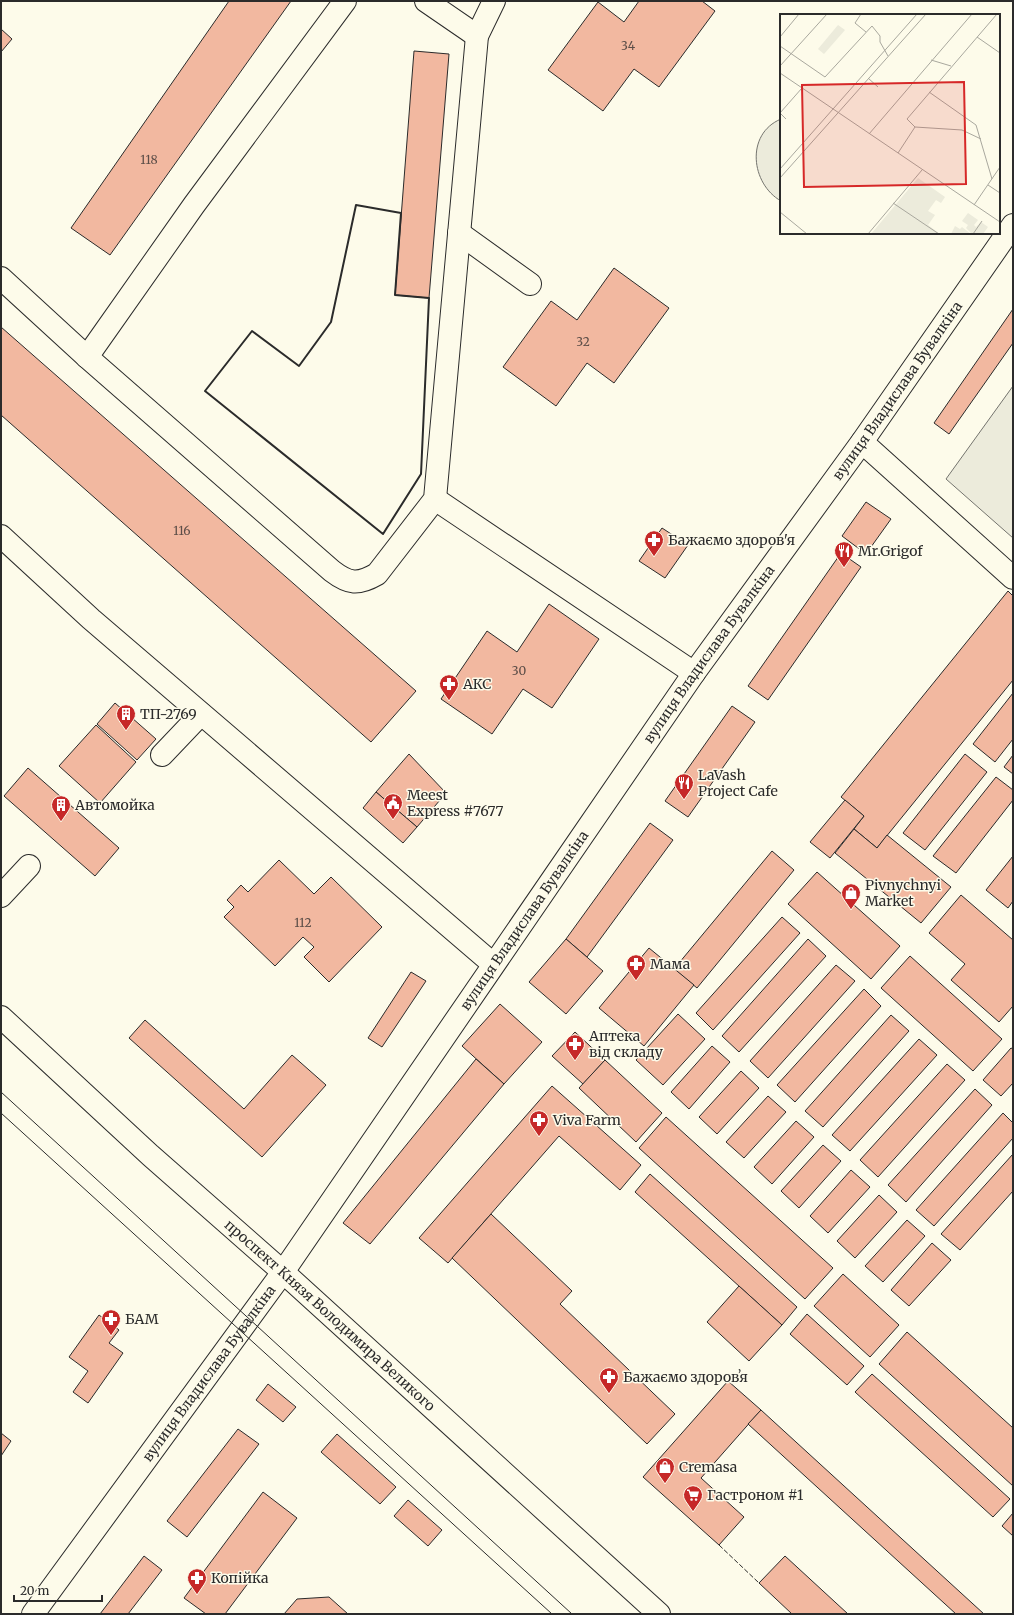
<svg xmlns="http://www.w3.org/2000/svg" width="1014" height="1615" font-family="Merriweather,serif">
<rect width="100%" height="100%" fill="#fdfbea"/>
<g fill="#ecebdb" stroke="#74746e">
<path d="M781 119V201C751 184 745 134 781 119Z"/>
<polygon points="1013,386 1013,538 946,479"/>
</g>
<g fill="#f2b8a0" stroke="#2b2b2b">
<polygon points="229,1 291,1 110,255 71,228"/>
<polygon points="639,1 702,1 715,11 659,87 634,69 603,111 548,70 598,2 624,22"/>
<polygon points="1,29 12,39 1,52"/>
<polygon points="414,51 449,54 429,298 395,295"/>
<polygon points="614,268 669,308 614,383 587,363 556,406 503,367 551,301 577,320"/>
<polygon points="1013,309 1013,343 949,434 934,423"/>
<polygon points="1,327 416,691 371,742 1,415"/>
<polygon points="866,502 891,519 866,554 842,536"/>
<polygon points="662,528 688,545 665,578 639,561"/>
<polygon points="841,553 861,567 768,700 748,686"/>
<polygon points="1008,591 1013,596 1013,680 877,848 854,829 864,816 841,797"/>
<polygon points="549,604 599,639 552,708 523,689 492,734 441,699 487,631 517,652"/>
<polygon points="1013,693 1013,739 995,762 973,744"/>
<polygon points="115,703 156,739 137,760 97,724"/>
<polygon points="732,706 755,722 688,817 665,801"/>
<polygon points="96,725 136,762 100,803 59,766"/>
<polygon points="409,754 446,793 417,827 376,792"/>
<polygon points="965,754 987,772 925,850 903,833"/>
<polygon points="1013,755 1013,774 1004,767"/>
<polygon points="28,768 119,848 95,876 4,796"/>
<polygon points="996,777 1013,790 1013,800 956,873 933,856"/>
<polygon points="376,792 417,827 403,843 363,808"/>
<polygon points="845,800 864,816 830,858 810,842"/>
<polygon points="650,823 673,840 587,957 566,939"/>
<polygon points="854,829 877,848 887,835 951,887 921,923 835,853"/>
<polygon points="772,851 794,870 697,988 674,969"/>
<polygon points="1013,856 1013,901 1008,908 986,890"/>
<polygon points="279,860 314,894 331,877 382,927 329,982 304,957 314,947 303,937 275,966 224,917 234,907 227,900 241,885 248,892"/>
<polygon points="817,872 900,946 871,979 788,904"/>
<polygon points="961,895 1013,940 1013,1006 999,1022 951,980 965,964 929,933"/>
<polygon points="782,917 800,933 713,1030 696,1013"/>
<polygon points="566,939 603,971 566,1014 529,982"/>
<polygon points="808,939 826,956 739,1052 722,1036"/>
<polygon points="649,948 694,985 644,1046 599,1008"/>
<polygon points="910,956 1002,1039 973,1071 881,988"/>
<polygon points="836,965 855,981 768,1078 750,1061"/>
<polygon points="411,972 426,981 382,1047 368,1038"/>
<polygon points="864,989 881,1006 795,1102 777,1085"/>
<polygon points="500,1004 542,1042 504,1084 462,1046"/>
<polygon points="678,1014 705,1039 663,1085 636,1060"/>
<polygon points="891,1015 909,1031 823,1127 805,1111"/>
<polygon points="145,1020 244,1109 292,1055 326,1085 262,1157 129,1038"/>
<polygon points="575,1032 605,1060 583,1084 552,1056"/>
<polygon points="919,1039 937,1055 850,1151 832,1135"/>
<polygon points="712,1046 730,1062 689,1109 671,1092"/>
<polygon points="1011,1048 1013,1049 1013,1083 1001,1096 983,1080"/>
<polygon points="476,1059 504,1084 370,1244 343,1223"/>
<polygon points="605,1060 662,1113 636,1142 579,1088"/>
<polygon points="947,1064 965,1080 878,1177 860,1160"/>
<polygon points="741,1071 759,1088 717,1134 699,1117"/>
<polygon points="552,1086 641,1165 620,1190 559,1136 448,1263 419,1238"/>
<polygon points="975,1089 992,1105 906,1202 888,1185"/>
<polygon points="768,1096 786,1112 744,1158 726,1142"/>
<polygon points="1003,1113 1013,1123 1013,1138 934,1226 916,1210"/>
<polygon points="666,1117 833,1268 805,1299 639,1148"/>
<polygon points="796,1121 814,1137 772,1184 754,1167"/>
<polygon points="823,1145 841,1161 799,1208 781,1191"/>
<polygon points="1013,1154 1013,1191 960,1250 941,1234"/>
<polygon points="851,1170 870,1187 828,1233 810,1216"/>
<polygon points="650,1174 797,1307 782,1325 635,1192"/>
<polygon points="879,1195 897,1212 855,1258 837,1241"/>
<polygon points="491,1214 572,1291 560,1304 675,1414 647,1444 452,1258"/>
<polygon points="907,1220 925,1236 883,1282 865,1266"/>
<polygon points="932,1243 951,1260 909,1306 891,1290"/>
<polygon points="843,1274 899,1325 870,1357 814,1306"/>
<polygon points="739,1286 782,1325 749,1361 707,1322"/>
<polygon points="807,1314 864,1366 847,1385 790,1334"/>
<polygon points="99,1315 119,1330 109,1343 123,1353 88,1403 73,1392 88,1371 69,1357"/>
<polygon points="907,1332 1013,1428 1013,1486 879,1364"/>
<polygon points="872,1374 1010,1499 993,1517 855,1392"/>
<polygon points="728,1381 761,1410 701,1478 744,1517 719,1545 643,1477"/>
<polygon points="268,1384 296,1407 283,1422 256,1400"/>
<polygon points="761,1410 984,1614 956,1614 748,1424"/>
<polygon points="238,1429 259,1444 187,1537 167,1521"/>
<polygon points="1,1433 11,1441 1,1456"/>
<polygon points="337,1434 396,1487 380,1504 321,1452"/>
<polygon points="263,1492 297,1518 225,1614 206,1614 184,1598"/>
<polygon points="408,1500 442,1530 428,1546 394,1516"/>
<polygon points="1013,1513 1013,1536 1002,1526"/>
<polygon points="144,1556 162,1570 128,1614 100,1614"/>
<polygon points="785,1556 848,1614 792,1614 759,1583"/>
<polygon points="329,1597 348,1614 284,1614 297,1599"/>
</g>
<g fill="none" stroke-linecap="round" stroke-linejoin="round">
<g stroke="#2b2b2b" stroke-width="24">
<g id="minor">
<polyline points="426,1 477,36"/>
<polyline points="459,233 530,284"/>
<path d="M1 278 87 357 332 571C349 584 358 585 377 574L435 499 477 36 494 1"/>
<polyline points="87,357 194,205 345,1"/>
<polyline points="862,442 1013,578"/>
<polyline points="435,499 694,673"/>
<polyline points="1,536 91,619 493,964"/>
<polyline points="162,755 201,714"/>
<polyline points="1,896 29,866"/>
<path id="s1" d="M33 1614 283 1272 694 673 862 442 1013 225"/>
</g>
</g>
<g stroke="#2b2b2b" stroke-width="24">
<g id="highway">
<path id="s2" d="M1 1017 150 1155 283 1272 659 1614"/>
</g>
</g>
<use href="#minor" stroke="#fdfbea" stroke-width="22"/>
<use href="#highway" stroke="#fdfbea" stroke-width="22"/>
<g stroke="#2b2b2b" stroke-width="1">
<polyline points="1,1092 572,1614"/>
<polyline points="1,1113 552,1614"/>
</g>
<polyline stroke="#2b2b2b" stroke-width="1" stroke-dasharray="5 2" stroke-linecap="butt" points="719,1545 759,1583"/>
<polygon stroke="#2b2b2b" stroke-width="2" points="356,205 401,213 395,295 429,298 421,474 383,534 205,391 252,331 299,366 331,322"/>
</g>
<defs>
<g id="pharmacy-pin" transform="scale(1)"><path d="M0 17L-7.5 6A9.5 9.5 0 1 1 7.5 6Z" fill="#c62828" stroke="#fdfbea"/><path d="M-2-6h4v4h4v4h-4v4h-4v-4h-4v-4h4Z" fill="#fff"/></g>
<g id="restaurant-pin" transform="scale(1)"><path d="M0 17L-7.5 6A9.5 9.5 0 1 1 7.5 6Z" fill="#c62828" stroke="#fdfbea"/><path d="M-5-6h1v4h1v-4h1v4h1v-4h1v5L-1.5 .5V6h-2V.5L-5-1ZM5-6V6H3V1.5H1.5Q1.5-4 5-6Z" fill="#fff"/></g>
<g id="building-pin" transform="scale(1)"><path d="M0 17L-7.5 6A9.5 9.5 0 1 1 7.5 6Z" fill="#c62828" stroke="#fdfbea"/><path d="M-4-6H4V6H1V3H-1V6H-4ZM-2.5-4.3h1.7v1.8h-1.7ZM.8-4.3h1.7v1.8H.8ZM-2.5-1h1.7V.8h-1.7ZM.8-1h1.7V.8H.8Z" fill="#fff"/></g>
<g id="civic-pin" transform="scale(1)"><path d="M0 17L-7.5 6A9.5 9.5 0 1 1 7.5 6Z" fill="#c62828" stroke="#fdfbea"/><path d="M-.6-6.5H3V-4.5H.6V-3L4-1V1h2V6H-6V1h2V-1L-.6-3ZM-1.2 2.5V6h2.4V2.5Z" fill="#fff"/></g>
<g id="shop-pin" transform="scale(1)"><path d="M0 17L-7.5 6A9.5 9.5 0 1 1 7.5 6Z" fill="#c62828" stroke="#fdfbea"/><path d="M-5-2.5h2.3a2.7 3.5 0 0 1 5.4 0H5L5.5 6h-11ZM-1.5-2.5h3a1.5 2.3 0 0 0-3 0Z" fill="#fff"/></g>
<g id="supermarket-pin" transform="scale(1)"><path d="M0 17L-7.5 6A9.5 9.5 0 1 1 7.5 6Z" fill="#c62828" stroke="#fdfbea"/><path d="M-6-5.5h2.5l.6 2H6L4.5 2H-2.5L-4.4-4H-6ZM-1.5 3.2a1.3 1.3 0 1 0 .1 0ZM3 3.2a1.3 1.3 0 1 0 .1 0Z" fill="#fff"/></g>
</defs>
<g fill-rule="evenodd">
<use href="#pharmacy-pin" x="654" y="540"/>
<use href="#restaurant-pin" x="844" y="551"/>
<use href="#pharmacy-pin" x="449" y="684"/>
<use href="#building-pin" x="126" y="714"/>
<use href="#restaurant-pin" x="684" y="783"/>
<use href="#civic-pin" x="393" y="803"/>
<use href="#building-pin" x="61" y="805"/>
<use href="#shop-pin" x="851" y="893"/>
<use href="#pharmacy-pin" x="636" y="964"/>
<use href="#pharmacy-pin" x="575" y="1044"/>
<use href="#pharmacy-pin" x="539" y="1120"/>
<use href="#pharmacy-pin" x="111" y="1319"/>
<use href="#pharmacy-pin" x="609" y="1377"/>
<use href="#shop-pin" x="665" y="1467"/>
<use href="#supermarket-pin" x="693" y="1495"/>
<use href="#pharmacy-pin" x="197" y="1578"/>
</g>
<g text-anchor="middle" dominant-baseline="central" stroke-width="3" stroke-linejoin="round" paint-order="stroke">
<g font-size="12" fill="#5d4e48">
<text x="628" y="45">34</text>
<text x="149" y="159">118</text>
<text x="583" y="341">32</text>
<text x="182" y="530">116</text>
<text x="519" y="670">30</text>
<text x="303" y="922">112</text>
</g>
<g font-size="14" fill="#2b2b2b" stroke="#fdfbea">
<text stroke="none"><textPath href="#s1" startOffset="1498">вулиця Владислава Бувалкіна</textPath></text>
<text stroke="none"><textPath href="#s1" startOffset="1174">вулиця Владислава Бувалкіна</textPath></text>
<text stroke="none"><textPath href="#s1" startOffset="850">вулиця Владислава Бувалкіна</textPath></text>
<text stroke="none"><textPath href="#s2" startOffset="444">проспект Князя Володимира Великого</textPath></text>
<text stroke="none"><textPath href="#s1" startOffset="298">вулиця Владислава Бувалкіна</textPath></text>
</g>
<g font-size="14" fill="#2b2b2b" stroke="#fdfbea" text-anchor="start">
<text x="668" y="540">Бажаємо здоров'я</text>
<text x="858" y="551">Mr.Grigof</text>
<text x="463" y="684">АКС</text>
<text x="140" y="714">ТП-2769</text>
<text x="698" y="775">LaVash<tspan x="698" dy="16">Project Cafe</tspan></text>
<text x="407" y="795">Meest<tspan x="407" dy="16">Express #7677</tspan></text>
<text x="75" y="805">Автомойка</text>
<text x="865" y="885">Pivnychnyi<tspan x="865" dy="16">Market</tspan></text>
<text x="650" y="964">Мама</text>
<text x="589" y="1036">Аптека<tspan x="589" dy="16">від складу</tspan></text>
<text x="553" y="1120">Viva Farm</text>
<text x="125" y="1319">БАМ</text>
<text x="623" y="1377">Бажаємо здоровʼя</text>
<text x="679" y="1467">Cremasa</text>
<text x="707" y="1495">Гастроном #1</text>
<text x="211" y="1578">Копійка</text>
</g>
</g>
<g transform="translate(780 14)">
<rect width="220" height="220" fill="#fdfbea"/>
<path d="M58 11 65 16 44 40 38 35ZM138 164 165 183 161 189 156 186 148 197 155 201 148 211 160 220H91ZM188 199 198 206 194 211 196 213 201 208 208 213 203 220H192L186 214 188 211 182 207ZM175 212 180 215 182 213 191 220H171Z" fill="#ecebdb"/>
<path fill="none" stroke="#a9a89e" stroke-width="1" d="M81 0 75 9 86 18M0 23 19 0M197 23 220 39M0 32 45 63 92 12 100 22V28L108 42M151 46 171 52M0 52 47 0M0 59 220 208M88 64 98 73M149 78 196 111 212 165M6 105 0 99 22 74M89 120 192 0M201 125 182 116 135 113 127 105 217 0M118 139 135 113M0 155 137 0M0 164 146 0M208 171 220 179M113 189 159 220M194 191 220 153M0 198 27 220M88 220 142 156M193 220 202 207"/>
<path fill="#d62828" fill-opacity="0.15" stroke="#d62828" stroke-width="2" d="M184 68 186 170 24 173 22 71Z"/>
<rect width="220" height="220" fill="none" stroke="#2b2b2b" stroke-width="2"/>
</g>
<rect width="1014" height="1615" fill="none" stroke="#2b2b2b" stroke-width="4"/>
<path d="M14 1595v6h88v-6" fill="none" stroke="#2b2b2b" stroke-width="2"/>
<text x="20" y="1595" font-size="12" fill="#2b2b2b" stroke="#fdfbea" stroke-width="3" paint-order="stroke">20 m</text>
</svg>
